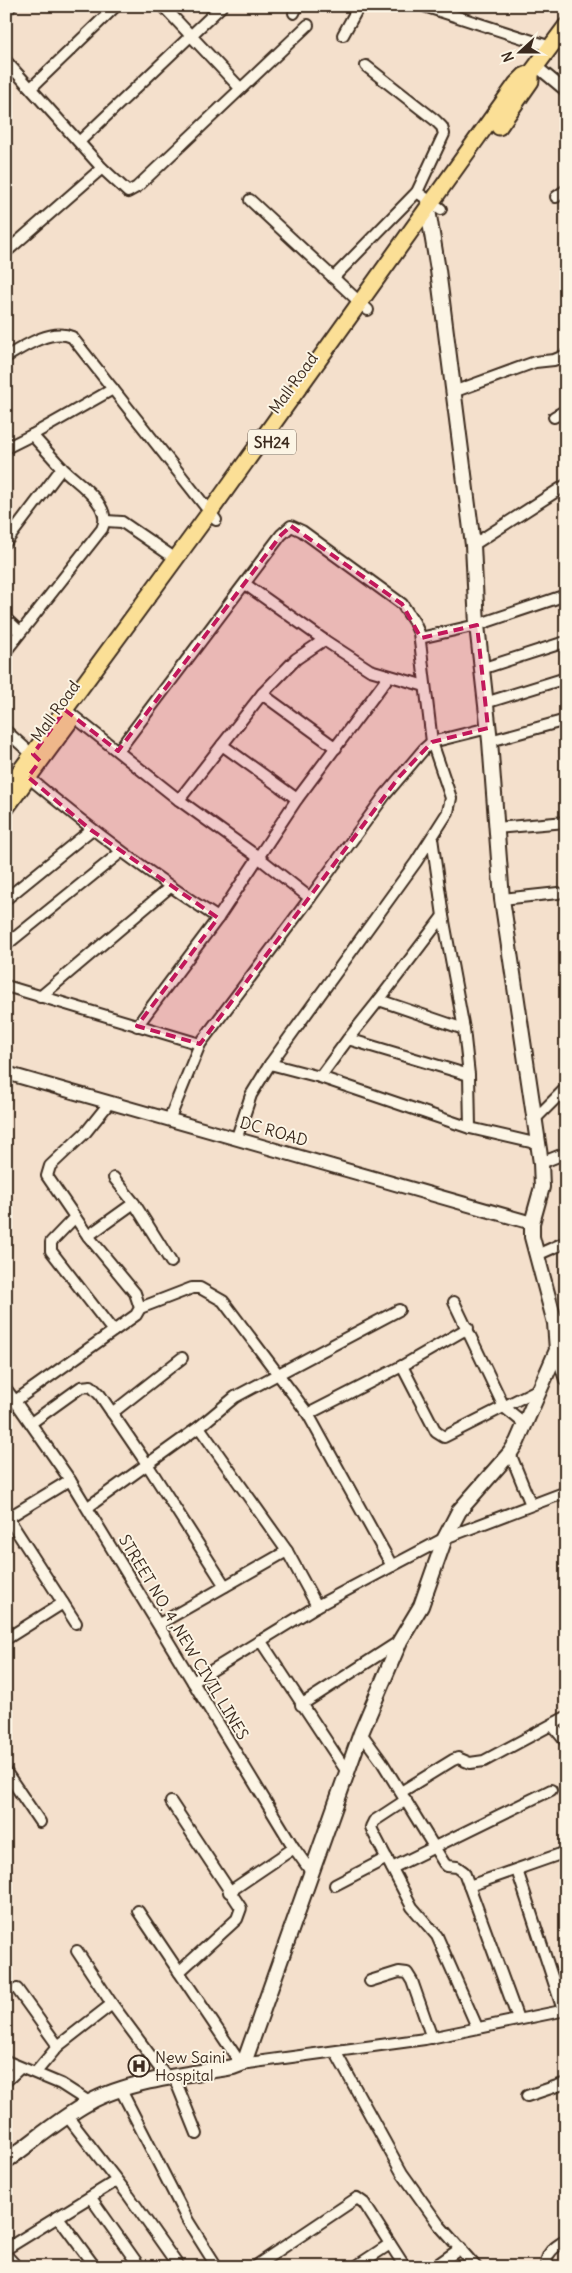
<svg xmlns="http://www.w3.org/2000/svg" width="572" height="2273" font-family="Delius,sans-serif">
<rect width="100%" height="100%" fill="#f4e0cc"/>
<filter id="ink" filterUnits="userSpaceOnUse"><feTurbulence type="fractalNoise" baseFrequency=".02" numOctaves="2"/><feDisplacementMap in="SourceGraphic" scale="10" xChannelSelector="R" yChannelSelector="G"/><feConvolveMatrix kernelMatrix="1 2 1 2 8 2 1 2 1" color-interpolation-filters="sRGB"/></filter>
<g filter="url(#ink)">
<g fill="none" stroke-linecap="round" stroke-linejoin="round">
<g stroke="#3b2a1e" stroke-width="14">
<g id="minor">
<polyline points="163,6 240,88"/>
<polyline points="424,6 551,47"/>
<polyline points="6,11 11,6"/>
<polyline points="294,13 297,6"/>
<polyline points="343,35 359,6"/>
<polyline points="6,61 102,168 128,192 137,187 308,25"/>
<polyline points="536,66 566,91"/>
<polyline points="31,88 116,6"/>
<polyline points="80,141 222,6"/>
<polyline points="417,192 441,209"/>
<polyline points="556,197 566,190"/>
<polyline points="250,200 368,310"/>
<polyline points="6,252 102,168"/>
<polyline points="333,278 417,192 444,134 442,127 435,120 366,66"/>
<path d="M6 357C24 346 52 328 72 337L216 520"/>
<polyline points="453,392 535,362 554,360 566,355"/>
<polyline points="554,417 566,410"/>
<polyline points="32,435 113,389"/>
<polyline points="6,448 32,435 62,468"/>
<polyline points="106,521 122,522 176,559"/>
<path d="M6 542 62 468C77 483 114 505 102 529L6 651"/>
<polyline points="473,545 566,485"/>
<polyline points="245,584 324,640 370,670 425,686"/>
<polyline points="6,619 20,632"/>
<polyline points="420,638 477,625 566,595"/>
<polyline points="324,640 296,659 262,694 336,748"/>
<polyline points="481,669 562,643"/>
<polyline points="485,703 566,678"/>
<polyline points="67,711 179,800 258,857 310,898 200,1044 169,1120"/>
<polyline points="6,731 35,757"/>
<polyline points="490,741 566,720"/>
<polyline points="222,745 297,799"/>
<polyline points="118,751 281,535 291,526 302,531 402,604 414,622 419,633 432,742 451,798 448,812 416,862 270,1064"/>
<path d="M28 777C89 828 151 875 218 918"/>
<polyline points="179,800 262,694"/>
<polyline points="496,828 566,822"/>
<polyline points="432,838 443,916 464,1029 469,1075 470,1128 539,1144"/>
<polyline points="310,898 385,795 424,749 432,742 488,728"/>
<polyline points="6,899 91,830"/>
<polyline points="502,899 558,893"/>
<polyline points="6,945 121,852"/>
<polyline points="6,986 200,1044"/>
<polyline points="40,997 170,887"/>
<polyline points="379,1000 443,916"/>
<polyline points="137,1026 218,918 297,799 389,676"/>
<polyline points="348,1039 379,1000 464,1029"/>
<polyline points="320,1077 348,1039 469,1075"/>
<polyline points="535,1119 566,1088"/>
<polyline points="237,1137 251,1095 270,1064 320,1077 470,1128"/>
<polyline points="541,1163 566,1153"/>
<polyline points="114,1178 134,1203 171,1262"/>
<polyline points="75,1217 51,1242 51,1251 113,1331"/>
<polyline points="88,1236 134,1203"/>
<polyline points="537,1255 566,1242"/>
<polyline points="454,1302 504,1407 525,1424"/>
<polyline points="140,1308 192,1288 200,1288 223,1301 308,1414 392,1566 317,1606 193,1682"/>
<polyline points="555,1323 566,1318"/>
<polyline points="402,1366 436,1432 444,1437 539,1389"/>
<polyline points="6,1389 15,1401"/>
<polyline points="112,1413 182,1358"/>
<polyline points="308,1414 402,1366 468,1328"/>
<polyline points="31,1423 81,1387 91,1386 100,1395 147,1464 225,1586"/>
<polyline points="199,1427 287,1551 317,1606"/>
<polyline points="510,1453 531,1505"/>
<polyline points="70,1480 15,1401 136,1315 140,1308 135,1293 88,1236 47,1176 50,1166 86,1132 110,1102"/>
<polyline points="88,1507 199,1427 235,1397 399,1310"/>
<polyline points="8,1518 76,1623"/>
<polyline points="6,1519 70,1480 294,1848 312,1873"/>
<polyline points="392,1566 445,1538 566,1492"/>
<polyline points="159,1624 287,1551"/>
<polyline points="6,1639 63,1603"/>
<polyline points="260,1640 347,1772"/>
<polyline points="301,1705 400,1641"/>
<polyline points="552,1725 566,1742"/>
<polyline points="361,1733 382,1762 444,1863 447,1866 457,1867 464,1872 518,2019"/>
<polyline points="6,1772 40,1822"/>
<polyline points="401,1792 453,1760 458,1758 470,1763 484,1761 566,1717"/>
<polyline points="406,1800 374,1821 371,1827 373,1832 412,1907 437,1936 477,2027"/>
<polyline points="171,1802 241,1908 237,1919 179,1972"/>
<polyline points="392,1868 551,1790"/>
<polyline points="517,1870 563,2010"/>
<polyline points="335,1885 387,1858"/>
<polyline points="469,1886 566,1852"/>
<polyline points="229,1892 294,1848"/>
<polyline points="138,1911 241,2064 425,2039 566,2010"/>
<polyline points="77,1951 112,2004 167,2078"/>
<polyline points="370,1981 399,1972 407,1973 412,1981 432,2038"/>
<polyline points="17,1989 58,2046"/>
<polyline points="336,2053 402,2173 439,2225 476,2267"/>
<polyline points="6,2061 61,2084 89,2102"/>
<polyline points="36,2072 58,2046 112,2004"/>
<polyline points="174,2077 197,2134"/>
<polyline points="6,2081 20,2068"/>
<polyline points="121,2090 188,2221 217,2267"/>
<polyline points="527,2096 566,2083"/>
<polyline points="67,2116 129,2196 179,2267"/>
<polyline points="91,2198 137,2263"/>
<polyline points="58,2217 95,2267"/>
<polyline points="6,2249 116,2181"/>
<polyline points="6,2255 17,2267"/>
<polyline points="254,2267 357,2198 364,2203 405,2267"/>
<polyline points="355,2267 390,2244"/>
<polyline points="434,2267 461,2248"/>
<path d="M547 2267C544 2253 556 2246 566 2240"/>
</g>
</g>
<g stroke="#3b2a1e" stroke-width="16">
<g id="tertiary">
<polyline points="6,1073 532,1223"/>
<polyline points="557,1350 566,1380"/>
</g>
</g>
<g stroke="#3b2a1e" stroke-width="18">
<path id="secondary" d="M6 2161C33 2142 59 2119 88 2103 127 2081 189 2074 233 2067L241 2064 245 2060 361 1733 400 1641 421 1606 445 1538 459 1511 510 1453 517 1442 557 1350 555 1323 532 1237V1223L542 1187 541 1163 502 899 490 741 477 625 473 545 438 270 428 210"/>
</g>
<g stroke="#3b2a1e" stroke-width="19">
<g id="primary">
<polyline points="499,127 531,81 531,73"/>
<polyline points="6,790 210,512 516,84 524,76 531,73 566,26"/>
<polyline points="6,808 70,721"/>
</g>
</g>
<use href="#minor" stroke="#fcf5e5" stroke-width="10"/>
<use href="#tertiary" stroke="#fcf5e5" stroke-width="12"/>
<use href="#secondary" stroke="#fcf5e5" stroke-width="14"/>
<use href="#primary" stroke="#fbdf96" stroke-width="15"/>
</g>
</g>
<path fill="#c2185b" fill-opacity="0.2" stroke="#c2185b" stroke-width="4" stroke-dasharray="10 6" stroke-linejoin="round" d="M291 526 402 604 421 638 477 625 488 728 432 742 399 777 200 1044 137 1026 218 918 91 830 28 777 40 761 33 754 65 710 118 751 281 535Z"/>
<defs>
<g id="hospital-ring" transform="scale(1.125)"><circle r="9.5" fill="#fcf5e5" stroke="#3b2a1e" stroke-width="1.5"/><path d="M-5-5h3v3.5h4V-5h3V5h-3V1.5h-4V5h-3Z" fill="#3b2a1e"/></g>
</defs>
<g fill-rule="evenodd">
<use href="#hospital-ring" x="139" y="2066"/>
</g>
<g text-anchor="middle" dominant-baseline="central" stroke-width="4" stroke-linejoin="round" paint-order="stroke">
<rect fill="#fcf5e5" stroke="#75675a" stroke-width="1" x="248" y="429.5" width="48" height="25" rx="4"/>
<g font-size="15" font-weight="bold" fill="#3b2a1e">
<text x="272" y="442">SH24</text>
</g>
<g font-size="16" fill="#3b2a1e" stroke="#fcf5e5">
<text transform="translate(293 383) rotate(-54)">Mall Road</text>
<text transform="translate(55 711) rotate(-54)">Mall Road</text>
<text transform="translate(274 1131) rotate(16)">DC ROAD</text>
<text transform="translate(184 1637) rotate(59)">STREET NO. 4 ,NEW CIVIL LINES</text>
</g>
<g font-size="16" fill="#3b2a1e" stroke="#fcf5e5" text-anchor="start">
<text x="155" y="2057">New Saini<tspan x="155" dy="18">Hospital</tspan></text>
</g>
</g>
<rect width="572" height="2273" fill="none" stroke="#fcf5e5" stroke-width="25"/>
<rect x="12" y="12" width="547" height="2248" fill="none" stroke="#3b2a1e" stroke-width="2" filter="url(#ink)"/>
<g transform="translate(520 52) rotate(249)" stroke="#fcf5e5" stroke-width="4" paint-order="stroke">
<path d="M0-4L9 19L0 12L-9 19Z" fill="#3b2a1e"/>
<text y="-8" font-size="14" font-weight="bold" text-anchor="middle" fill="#3b2a1e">N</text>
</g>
</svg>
